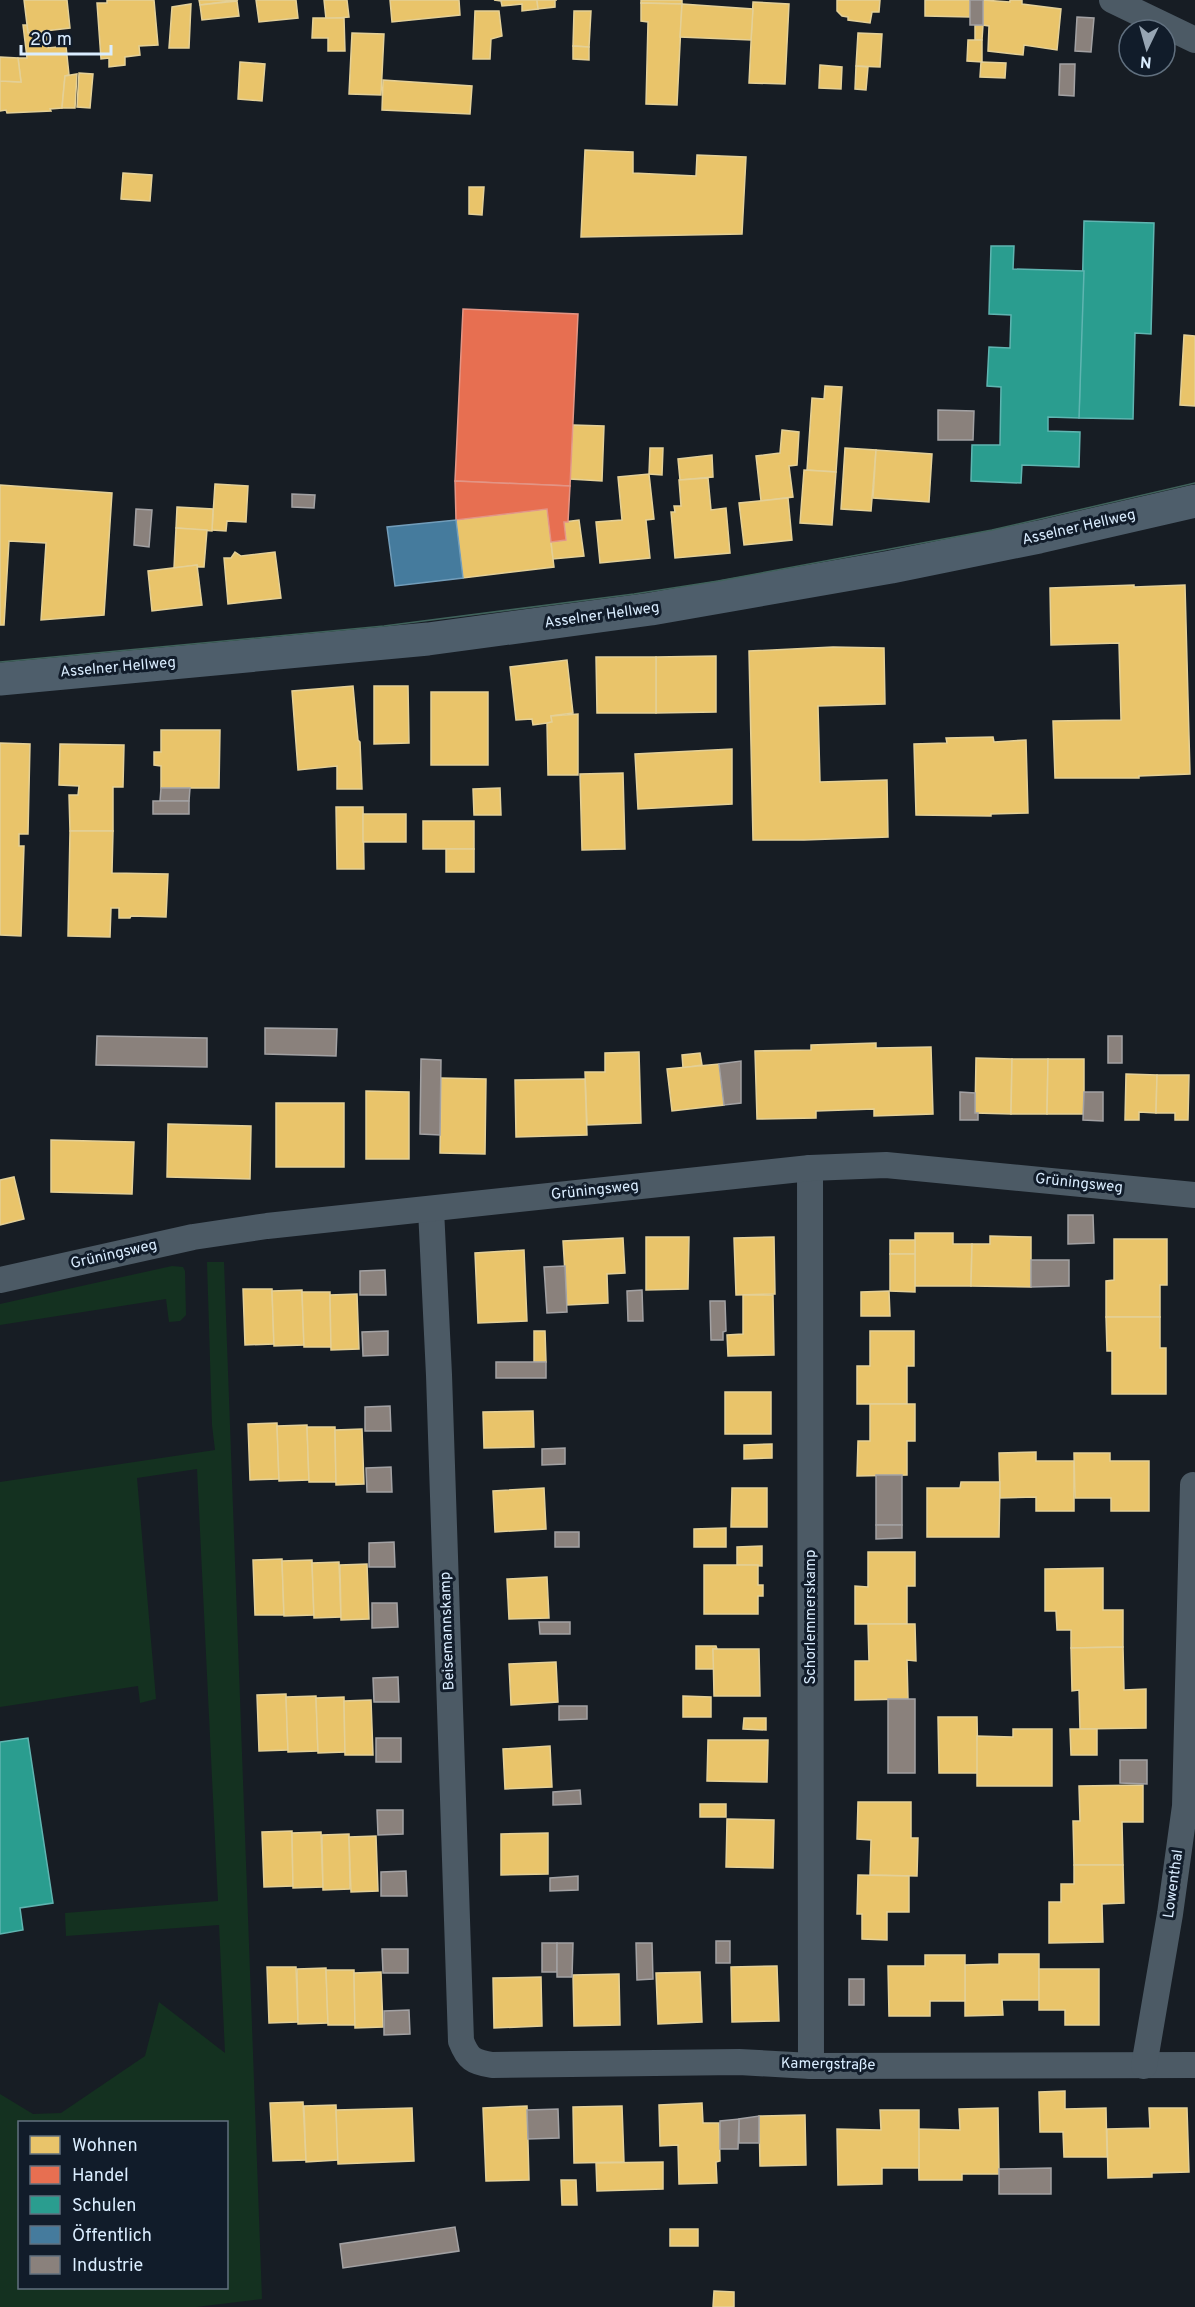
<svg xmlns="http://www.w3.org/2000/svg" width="1195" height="2307" font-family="Overpass,sans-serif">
<rect width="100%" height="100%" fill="#171d24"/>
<g fill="#143120" fill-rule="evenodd">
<path d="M207 1262H224L262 2299 196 2307H0V2094L33 2114 61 2113 145 2056 159 2002 225 2053 219 1925 66 1936 65 1913 218 1901 197 1469 137 1478 156 1699 140 1703 138 1686 0 1707V1482L215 1450 212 1425ZM226 2122V2288H20V2122Z"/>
<polygon points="172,1266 183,1267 185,1271 186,1315 180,1321 169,1322 166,1299 0,1325 0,1304"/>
</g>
<g fill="#e9c46a" stroke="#e4d097" stroke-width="1.5">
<polygon points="24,0 67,0 70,28 28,33"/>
<polygon points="107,0 154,0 158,45 139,46 140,55 125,57 125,65 109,67 109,58 101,59 97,3 107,3"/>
<polygon points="199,0 238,0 200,5"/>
<polygon points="256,0 296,0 298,18 259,22"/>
<polygon points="324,0 347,0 349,17 326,19"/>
<polygon points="390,0 459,0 460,15 392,22"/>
<polygon points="494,0 537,0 538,9 522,11 522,4 502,6 501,1"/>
<polygon points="537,0 557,0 555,0 555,7 538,9"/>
<polygon points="641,0 682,0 682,4 641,3"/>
<polygon points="837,0 880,0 879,12 872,12 870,23 848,20 848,17 842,16 837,11"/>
<polygon points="925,0 970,0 970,17 925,16"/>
<polygon points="983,0 1010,2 1010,0 1022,0 1022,4 1061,9 1057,50 1024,45 1023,55 988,51 989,26 983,25"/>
<polygon points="237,1 239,16 202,20 200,5"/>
<polygon points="753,2 789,4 785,84 749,83"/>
<polygon points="641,3 682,4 677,105 646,104 648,22 641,21"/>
<polygon points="191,4 189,48 169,48 172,7"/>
<polygon points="682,4 753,9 751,40 680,37"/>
<polygon points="475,11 499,11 502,36 491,39 490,59 473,59"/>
<polygon points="574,11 591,11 589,47 573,46"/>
<polygon points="313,18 344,18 345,51 328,51 328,38 312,38"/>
<polygon points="23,25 27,25 28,33 46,31 48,48 66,46 69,75 65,76 62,108 50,109 51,111 7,113 6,110 0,111 0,81 21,82 18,58 27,58"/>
<polygon points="975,25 983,25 982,40 975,40"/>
<polygon points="352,33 384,34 381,95 349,94"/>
<polygon points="858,33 882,34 880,67 856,66"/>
<polygon points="968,40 982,40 982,62 967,61"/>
<polygon points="573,46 589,47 589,60 573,59"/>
<polygon points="0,57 18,58 21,82 0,81"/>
<polygon points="240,62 265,64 262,101 238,99"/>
<polygon points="981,62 1006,63 1005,78 980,77"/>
<polygon points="820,65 842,67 841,89 819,88"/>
<polygon points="856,66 868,67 866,90 855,89"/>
<polygon points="79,73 93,74 90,108 77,107"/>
<polygon points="77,74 75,108 62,108 65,76"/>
<polygon points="383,80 472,86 470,114 382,110"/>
<polygon points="585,150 633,152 633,173 696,176 697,155 746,157 742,234 581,237"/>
<polygon points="123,173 152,175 150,201 121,199"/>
<polygon points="469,187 484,187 482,215 469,214"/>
<polygon points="1184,335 1195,336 1195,406 1180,405"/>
<polygon points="825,386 842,387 836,472 807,470 812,398 824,399"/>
<polygon points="573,425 604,426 602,481 570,479"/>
<polygon points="782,430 799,432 797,465 789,466 793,497 761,501 756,456 780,453"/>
<polygon points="650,448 663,448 662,475 649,474"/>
<polygon points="845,448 876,450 871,511 841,509"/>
<polygon points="876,450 932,454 929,502 873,498"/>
<polygon points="712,455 713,477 680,480 678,459"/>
<polygon points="804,470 836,472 832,525 800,523"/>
<polygon points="649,474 654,519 646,520 650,558 600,563 596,522 622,520 618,477"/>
<polygon points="708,478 711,510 726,508 730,553 675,558 671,512 675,512 674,506 681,506 679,480"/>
<polygon points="215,484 248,486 246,522 227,521 226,531 212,530"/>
<polygon points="0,485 112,493 104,615 41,620 46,543 9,541 4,625 0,625"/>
<polygon points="788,498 792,540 744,545 739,503"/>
<polygon points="177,507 213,509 212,531 176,528"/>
<polygon points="547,509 554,567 463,578 456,520"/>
<polygon points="579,520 584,556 553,559 551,542 566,540 564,522"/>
<polygon points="176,528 207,530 204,567 198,567 197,565 174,568"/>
<polygon points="235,552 241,556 275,552 281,598 228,604 224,558 231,558"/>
<polygon points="197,565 202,605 152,611 148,571"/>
<polygon points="1134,585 1134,587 1185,585 1190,774 1139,776 1139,778 1055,778 1053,721 1121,720 1119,643 1051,645 1050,588"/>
<polygon points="833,647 884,648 885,704 818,706 820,782 887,780 888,837 804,840 753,840 749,651"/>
<polygon points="716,656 716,712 656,713 656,657"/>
<polygon points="596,657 656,657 656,713 597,713"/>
<polygon points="567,660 573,713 551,716 552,722 547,723 533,725 532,719 516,720 510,667"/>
<polygon points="353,686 358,740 360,742 362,789 337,789 337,766 298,770 292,691"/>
<polygon points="374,686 408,686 409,743 374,744"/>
<rect x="431" y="692" width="57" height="73"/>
<polygon points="578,714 578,775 548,775 547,723 552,722 551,716"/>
<polygon points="161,730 220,730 219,788 161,788 161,766 154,765 154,752 161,752"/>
<polygon points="993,737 994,742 1026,740 1028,813 991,814 991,816 916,815 914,744 947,743 946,738"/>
<polygon points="0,743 30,744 28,834 19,834 19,846 24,846 21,936 0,935"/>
<polygon points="60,744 124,745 123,787 113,787 113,831 70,831 69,795 78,795 79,786 59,785"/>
<polygon points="732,749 732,804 638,809 635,754"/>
<polygon points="623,773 625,849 582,850 580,774"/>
<polygon points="500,788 501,815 474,815 473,789"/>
<polygon points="336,807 363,807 364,869 337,869"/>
<rect x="363" y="814" width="43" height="28"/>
<rect x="423" y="821" width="51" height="28"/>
<polygon points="70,831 113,831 112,873 168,874 166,917 131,916 130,918 119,918 119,908 111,908 110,937 68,936"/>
<rect x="446" y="849" width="28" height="23"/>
<polygon points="876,1043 876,1048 931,1047 933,1114 874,1116 874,1109 816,1111 816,1118 757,1119 755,1051 811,1050 811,1045"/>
<polygon points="639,1052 641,1123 587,1125 585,1072 605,1072 605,1053"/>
<polygon points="700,1053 702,1065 683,1068 682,1055"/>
<polygon points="976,1058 1012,1059 1011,1114 975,1113"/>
<polygon points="1012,1059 1048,1059 1047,1114 1011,1114"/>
<polygon points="1048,1059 1084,1059 1084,1114 1047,1114"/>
<polygon points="719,1064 724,1105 672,1111 667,1069"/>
<polygon points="1126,1074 1157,1075 1156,1113 1139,1112 1139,1120 1125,1120"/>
<polygon points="1157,1075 1189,1075 1188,1120 1175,1120 1175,1113 1156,1113"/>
<polygon points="441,1078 486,1079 485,1154 440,1153"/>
<polygon points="585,1079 587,1135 516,1137 515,1080"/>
<polygon points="366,1091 409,1092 409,1159 366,1159"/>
<rect x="276" y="1103" width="68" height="64"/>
<polygon points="168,1124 251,1126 250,1179 167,1177"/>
<polygon points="51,1140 134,1142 132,1194 51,1192"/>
<polygon points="14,1177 24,1219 0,1225 0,1180"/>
<polygon points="915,1233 953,1233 953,1244 972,1244 971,1286 915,1286"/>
<polygon points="990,1236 1031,1237 1031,1287 971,1286 972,1244 990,1244"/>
<polygon points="646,1237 689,1237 688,1289 646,1290"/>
<polygon points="774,1237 775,1294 736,1295 734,1238"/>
<polygon points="623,1238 625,1273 607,1274 608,1303 567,1305 563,1241"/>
<polygon points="1114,1239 1167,1239 1167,1285 1160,1285 1160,1317 1106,1317 1106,1281 1114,1280"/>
<rect x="890" y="1240" width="25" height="14"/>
<polygon points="524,1250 527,1321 478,1323 475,1253"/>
<polygon points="890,1254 915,1254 915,1292 890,1291"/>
<polygon points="243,1289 272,1289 274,1344 245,1345"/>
<polygon points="302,1290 304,1345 274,1346 272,1291"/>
<polygon points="889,1291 890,1316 861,1316 861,1292"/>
<polygon points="302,1292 330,1292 331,1347 304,1347"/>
<polygon points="357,1294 359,1349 331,1350 330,1295"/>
<polygon points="743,1295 773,1295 774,1355 728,1356 727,1335 743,1334"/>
<polygon points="1106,1317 1160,1317 1160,1348 1166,1348 1166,1394 1112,1394 1112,1351 1107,1351"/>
<polygon points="534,1331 545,1331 546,1362 534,1362"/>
<polygon points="870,1331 914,1331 914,1366 907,1366 907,1404 857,1404 857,1366 870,1366"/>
<rect x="725" y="1392" width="46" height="42"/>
<polygon points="870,1404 915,1404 915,1441 907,1441 907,1475 857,1476 858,1441 870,1441"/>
<polygon points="533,1411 534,1447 484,1448 483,1412"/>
<polygon points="277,1423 279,1479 250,1480 248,1424"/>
<polygon points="307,1425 309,1480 279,1481 277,1426"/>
<polygon points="307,1427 335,1427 336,1482 309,1482"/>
<polygon points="362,1429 364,1484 336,1485 335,1430"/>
<polygon points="772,1444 772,1458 744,1459 744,1445"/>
<polygon points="1036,1452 1036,1461 1074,1461 1074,1511 1036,1511 1036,1497 1000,1498 999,1453"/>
<polygon points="1074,1453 1110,1453 1110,1461 1149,1461 1149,1511 1111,1511 1111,1498 1075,1498"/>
<polygon points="961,1482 1000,1482 999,1537 927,1537 927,1488 960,1488"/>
<polygon points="544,1488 546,1529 495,1532 493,1491"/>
<polygon points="732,1488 767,1488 767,1527 731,1527"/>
<polygon points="726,1528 726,1547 694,1547 694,1529"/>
<polygon points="762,1546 762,1566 737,1565 737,1547"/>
<polygon points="868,1552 915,1552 915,1586 907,1586 907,1624 855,1624 855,1586 868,1587"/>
<polygon points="282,1559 284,1615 255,1615 253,1560"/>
<polygon points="312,1560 314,1615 284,1616 282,1561"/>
<polygon points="339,1562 341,1617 314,1618 312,1563"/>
<polygon points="367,1564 369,1619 341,1620 340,1565"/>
<polygon points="704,1565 758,1565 758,1585 763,1585 763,1596 758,1596 758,1614 704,1614"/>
<polygon points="1103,1568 1103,1610 1123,1610 1123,1647 1071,1648 1071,1630 1057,1630 1056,1611 1045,1611 1045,1569"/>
<polygon points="547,1577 549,1618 509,1619 507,1579"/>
<polygon points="868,1624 915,1624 916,1661 907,1660 908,1699 855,1700 855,1661 869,1661"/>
<polygon points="696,1646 716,1646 717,1649 713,1649 714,1669 696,1669"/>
<polygon points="1123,1647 1124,1690 1146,1689 1146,1728 1080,1729 1079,1690 1072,1691 1071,1648"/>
<polygon points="713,1649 759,1649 760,1696 714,1696"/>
<polygon points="556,1662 558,1702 511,1705 509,1664"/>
<polygon points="286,1694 288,1750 259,1751 257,1695"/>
<polygon points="316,1696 318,1751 288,1752 286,1697"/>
<polygon points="683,1696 711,1697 711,1717 683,1717"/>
<polygon points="344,1697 345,1752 318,1753 316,1698"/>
<polygon points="371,1700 373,1755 345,1755 344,1701"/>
<polygon points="938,1717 977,1717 978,1773 939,1773"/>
<polygon points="744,1718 766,1718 766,1730 743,1729"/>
<polygon points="1013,1729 1052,1729 1052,1786 977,1786 977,1736 1013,1737"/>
<polygon points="1070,1729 1097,1729 1097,1755 1071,1755"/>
<polygon points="708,1740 768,1740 767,1782 707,1781"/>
<polygon points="550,1746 552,1787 505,1789 503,1749"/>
<polygon points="1143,1785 1143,1822 1122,1822 1123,1865 1074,1865 1073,1821 1080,1821 1079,1786"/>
<polygon points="858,1802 911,1802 911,1838 918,1838 917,1876 870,1875 871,1840 857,1839"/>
<rect x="700" y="1804" width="26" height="13"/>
<polygon points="727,1819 774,1820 773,1868 726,1867"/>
<polygon points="292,1831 293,1886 264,1887 262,1832"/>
<polygon points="321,1832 323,1887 293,1888 292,1833"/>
<polygon points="548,1833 548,1874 501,1875 501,1834"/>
<polygon points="349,1834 350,1889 323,1890 322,1835"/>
<polygon points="376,1836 378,1891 351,1892 349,1837"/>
<polygon points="1074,1865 1123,1865 1124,1903 1102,1904 1103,1942 1049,1943 1049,1902 1061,1902 1061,1884 1074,1884"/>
<polygon points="858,1875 909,1876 909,1912 887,1912 887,1940 862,1939 862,1914 857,1914"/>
<polygon points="999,1954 1039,1954 1039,2000 1002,2000 1003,2015 965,2016 965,1965 999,1964"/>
<polygon points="925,1955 965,1955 965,2001 930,2001 930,2016 889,2016 888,1966 925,1966"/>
<polygon points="777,1966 779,2021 732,2022 731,1967"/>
<polygon points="267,1967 296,1967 298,2022 269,2023"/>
<polygon points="326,1968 328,2023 298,2024 297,1969"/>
<polygon points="1039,1969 1099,1969 1099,2025 1065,2025 1065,2010 1039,2010"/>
<polygon points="326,1970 354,1970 355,2025 328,2025"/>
<polygon points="381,1972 383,2027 355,2028 354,1973"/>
<polygon points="700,1972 702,2022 658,2024 656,1973"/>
<polygon points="619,1974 620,2025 574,2026 573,1975"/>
<polygon points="541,1977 542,2026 494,2028 493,1978"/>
<polygon points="1065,2091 1065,2109 1106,2108 1107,2157 1064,2157 1063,2132 1040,2132 1039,2092"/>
<polygon points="303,2102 306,2160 273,2161 270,2103"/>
<polygon points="702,2103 703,2123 719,2123 720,2161 716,2162 717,2183 679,2184 678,2145 660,2146 659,2105"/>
<polygon points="336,2105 338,2160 306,2162 304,2106"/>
<polygon points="527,2106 529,2180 486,2181 483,2108"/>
<polygon points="622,2106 624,2162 574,2163 573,2107"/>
<polygon points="412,2108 414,2161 338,2164 336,2110"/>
<polygon points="998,2108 999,2174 962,2174 962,2180 919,2180 918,2129 960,2130 959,2109"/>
<polygon points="1149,2108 1187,2108 1189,2172 1152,2173 1152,2177 1108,2178 1107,2129 1150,2128"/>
<polygon points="880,2110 919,2110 919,2168 882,2168 882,2184 838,2185 837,2129 881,2130"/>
<polygon points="805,2115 806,2165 760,2166 759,2116"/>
<polygon points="663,2162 663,2189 597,2191 596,2163"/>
<polygon points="561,2180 576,2180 577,2205 562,2205"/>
<rect x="670" y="2229" width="28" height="17"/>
<polygon points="714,2291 734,2292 734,2307 713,2307"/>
</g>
<g fill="#e76f51" stroke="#e39585" stroke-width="1.5">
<polygon points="463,309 578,314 570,486 455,481"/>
<polygon points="455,481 570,486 568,522 564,522 566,540 551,542 547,509 456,520"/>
</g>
<g fill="#2a9d8f" stroke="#5fb5b1" stroke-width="1.5">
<polygon points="1084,221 1154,223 1151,334 1135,333 1133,419 1079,418"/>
<polygon points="991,246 1014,246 1013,269 1084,271 1079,418 1048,417 1048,431 1080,432 1079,467 1022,465 1021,483 971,481 972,445 1000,445 1001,387 987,386 989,347 1010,348 1011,315 989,314"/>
<polygon points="28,1738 53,1903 20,1908 23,1930 0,1934 0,1742"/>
</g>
<polygon fill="#457b9d" stroke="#729dba" stroke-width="1.5" points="456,520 463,578 395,586 387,527"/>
<g fill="#8a817c" stroke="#a2a1a3" stroke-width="1.5">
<rect x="970" y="0" width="13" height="25"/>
<polygon points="1077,17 1094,18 1091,52 1075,51"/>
<polygon points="1060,64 1075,64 1074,96 1059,95"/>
<polygon points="938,410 974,411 973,440 938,440"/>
<polygon points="292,494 315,495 314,508 292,507"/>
<polygon points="136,509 152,510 149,547 134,545"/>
<polygon points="161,788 190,788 189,801 160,801"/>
<rect x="153" y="801" width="36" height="13"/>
<polygon points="265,1028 337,1029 336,1056 265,1054"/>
<polygon points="97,1036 207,1038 207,1067 96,1065"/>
<rect x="1108" y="1036" width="14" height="27"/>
<polygon points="421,1059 441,1060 440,1135 420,1134"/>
<polygon points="741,1061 741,1103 724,1105 719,1064"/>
<polygon points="960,1092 975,1093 975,1113 978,1113 978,1120 960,1120"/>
<polygon points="1084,1092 1103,1092 1103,1121 1083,1120"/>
<polygon points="1068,1215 1093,1215 1094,1243 1068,1244"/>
<polygon points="1031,1260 1069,1260 1069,1286 1031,1287"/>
<polygon points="565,1266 567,1312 547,1313 544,1267"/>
<polygon points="385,1270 386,1295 360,1295 360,1271"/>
<polygon points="642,1290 643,1321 628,1321 627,1291"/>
<polygon points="710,1301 725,1301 726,1331 723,1332 723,1340 711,1340"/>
<polygon points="388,1331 388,1355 363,1356 362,1332"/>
<rect x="496" y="1362" width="50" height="16"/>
<polygon points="390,1406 391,1431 365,1431 365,1407"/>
<polygon points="565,1448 565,1464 542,1465 542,1449"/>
<polygon points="391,1467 392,1492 367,1492 366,1468"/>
<rect x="876" y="1475" width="26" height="50"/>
<polygon points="876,1525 902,1525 902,1538 876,1539"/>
<rect x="555" y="1532" width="24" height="15"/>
<polygon points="394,1542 395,1567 369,1567 369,1543"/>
<polygon points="372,1603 397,1603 398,1627 372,1628"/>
<polygon points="539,1622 570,1622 570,1634 540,1634"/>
<polygon points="398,1677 399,1702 374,1702 373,1678"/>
<rect x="888" y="1699" width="27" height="74"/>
<polygon points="559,1706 587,1706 587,1719 559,1720"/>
<rect x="376" y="1738" width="25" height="24"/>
<polygon points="1120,1760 1147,1760 1147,1784 1120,1783"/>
<polygon points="580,1790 581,1804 553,1805 553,1792"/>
<polygon points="377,1810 403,1810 403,1834 378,1835"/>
<polygon points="406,1871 407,1896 381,1896 381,1872"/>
<polygon points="578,1876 578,1890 550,1891 550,1878"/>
<rect x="716" y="1941" width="14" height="22"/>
<rect x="542" y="1943" width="15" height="29"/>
<polygon points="557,1943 573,1943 572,1977 557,1977"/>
<polygon points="636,1943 652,1943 653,1979 637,1980"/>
<polygon points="382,1949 408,1949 408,1973 383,1973"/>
<rect x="849" y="1979" width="15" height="26"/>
<polygon points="409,2010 410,2034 384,2035 384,2011"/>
<polygon points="558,2109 559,2138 528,2139 527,2110"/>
<polygon points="759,2116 759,2143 739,2143 739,2119"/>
<polygon points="739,2119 738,2149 720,2149 720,2121"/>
<polygon points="1051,2168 1051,2194 999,2194 999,2169"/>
<polygon points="455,2227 459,2251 343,2268 340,2244"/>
</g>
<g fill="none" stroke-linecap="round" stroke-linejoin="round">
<g stroke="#4c5a65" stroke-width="26">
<polyline points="1112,0 1195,40"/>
<polyline points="810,1168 811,2066"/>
<path d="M431 1209 439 1375 461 2041C468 2059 473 2062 492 2065L739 2062 811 2066 1195 2065"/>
<polyline points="0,1280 193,1237 267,1226 810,1168 886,1165 1195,1195"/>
<polyline points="1144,2066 1170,1914 1185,1806 1193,1485"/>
</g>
<polyline stroke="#4e5e6b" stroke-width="33" points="0,679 428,639 651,609 891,567 1039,537 1195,501"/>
<polyline stroke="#40625b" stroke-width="1.5" points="0,662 384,626 634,594 718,581 992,530 1195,483"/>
</g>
<g text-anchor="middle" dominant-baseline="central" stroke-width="6" stroke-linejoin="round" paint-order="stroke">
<g font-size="15" fill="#daedff" stroke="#111c2a">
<text transform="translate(1079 528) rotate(-13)">Asselner Hellweg</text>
<text transform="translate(602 616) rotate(-8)">Asselner Hellweg</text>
<text transform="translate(118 668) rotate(-5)">Asselner Hellweg</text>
<text transform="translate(1079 1184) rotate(6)">Grüningsweg</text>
<text transform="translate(595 1191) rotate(-6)">Grüningsweg</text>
<text transform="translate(114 1255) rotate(-13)">Grüningsweg</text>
<text transform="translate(811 1617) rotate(-90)">Schorlemmerskamp</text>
<text transform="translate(448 1631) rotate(-92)">Beisemannskamp</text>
<text transform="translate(1174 1884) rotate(-82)">Lowenthal</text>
<text transform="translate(828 2065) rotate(1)">Kamergstraße</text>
</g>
</g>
<rect x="18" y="2121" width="210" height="168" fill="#111c2a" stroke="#61707f" stroke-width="1.5"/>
<rect x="30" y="2136" width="30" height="18" fill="#e9c46a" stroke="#61707f" stroke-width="1.5"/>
<text x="72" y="2151" font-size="18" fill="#daedff">Wohnen</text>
<rect x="30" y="2166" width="30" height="18" fill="#e76f51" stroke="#61707f" stroke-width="1.5"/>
<text x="72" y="2181" font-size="18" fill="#daedff">Handel</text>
<rect x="30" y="2196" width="30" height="18" fill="#2a9d8f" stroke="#61707f" stroke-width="1.5"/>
<text x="72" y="2211" font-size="18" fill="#daedff">Schulen</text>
<rect x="30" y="2226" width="30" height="18" fill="#457b9d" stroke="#61707f" stroke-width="1.5"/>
<text x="72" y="2241" font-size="18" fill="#daedff">Öffentlich</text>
<rect x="30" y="2256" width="30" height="18" fill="#8a817c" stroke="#61707f" stroke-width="1.5"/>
<text x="72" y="2271" font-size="18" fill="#daedff">Industrie</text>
<g transform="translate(1147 48) rotate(185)"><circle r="28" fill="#111c2a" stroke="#61707f" stroke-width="1.5"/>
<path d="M0-4.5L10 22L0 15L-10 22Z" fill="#96a4b2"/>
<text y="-9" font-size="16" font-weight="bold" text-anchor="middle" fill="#daedff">N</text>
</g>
<path d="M21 45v9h90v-9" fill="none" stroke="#daedff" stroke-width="3"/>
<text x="30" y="45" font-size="18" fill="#daedff" stroke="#111c2a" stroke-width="4.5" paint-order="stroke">20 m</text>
</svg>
